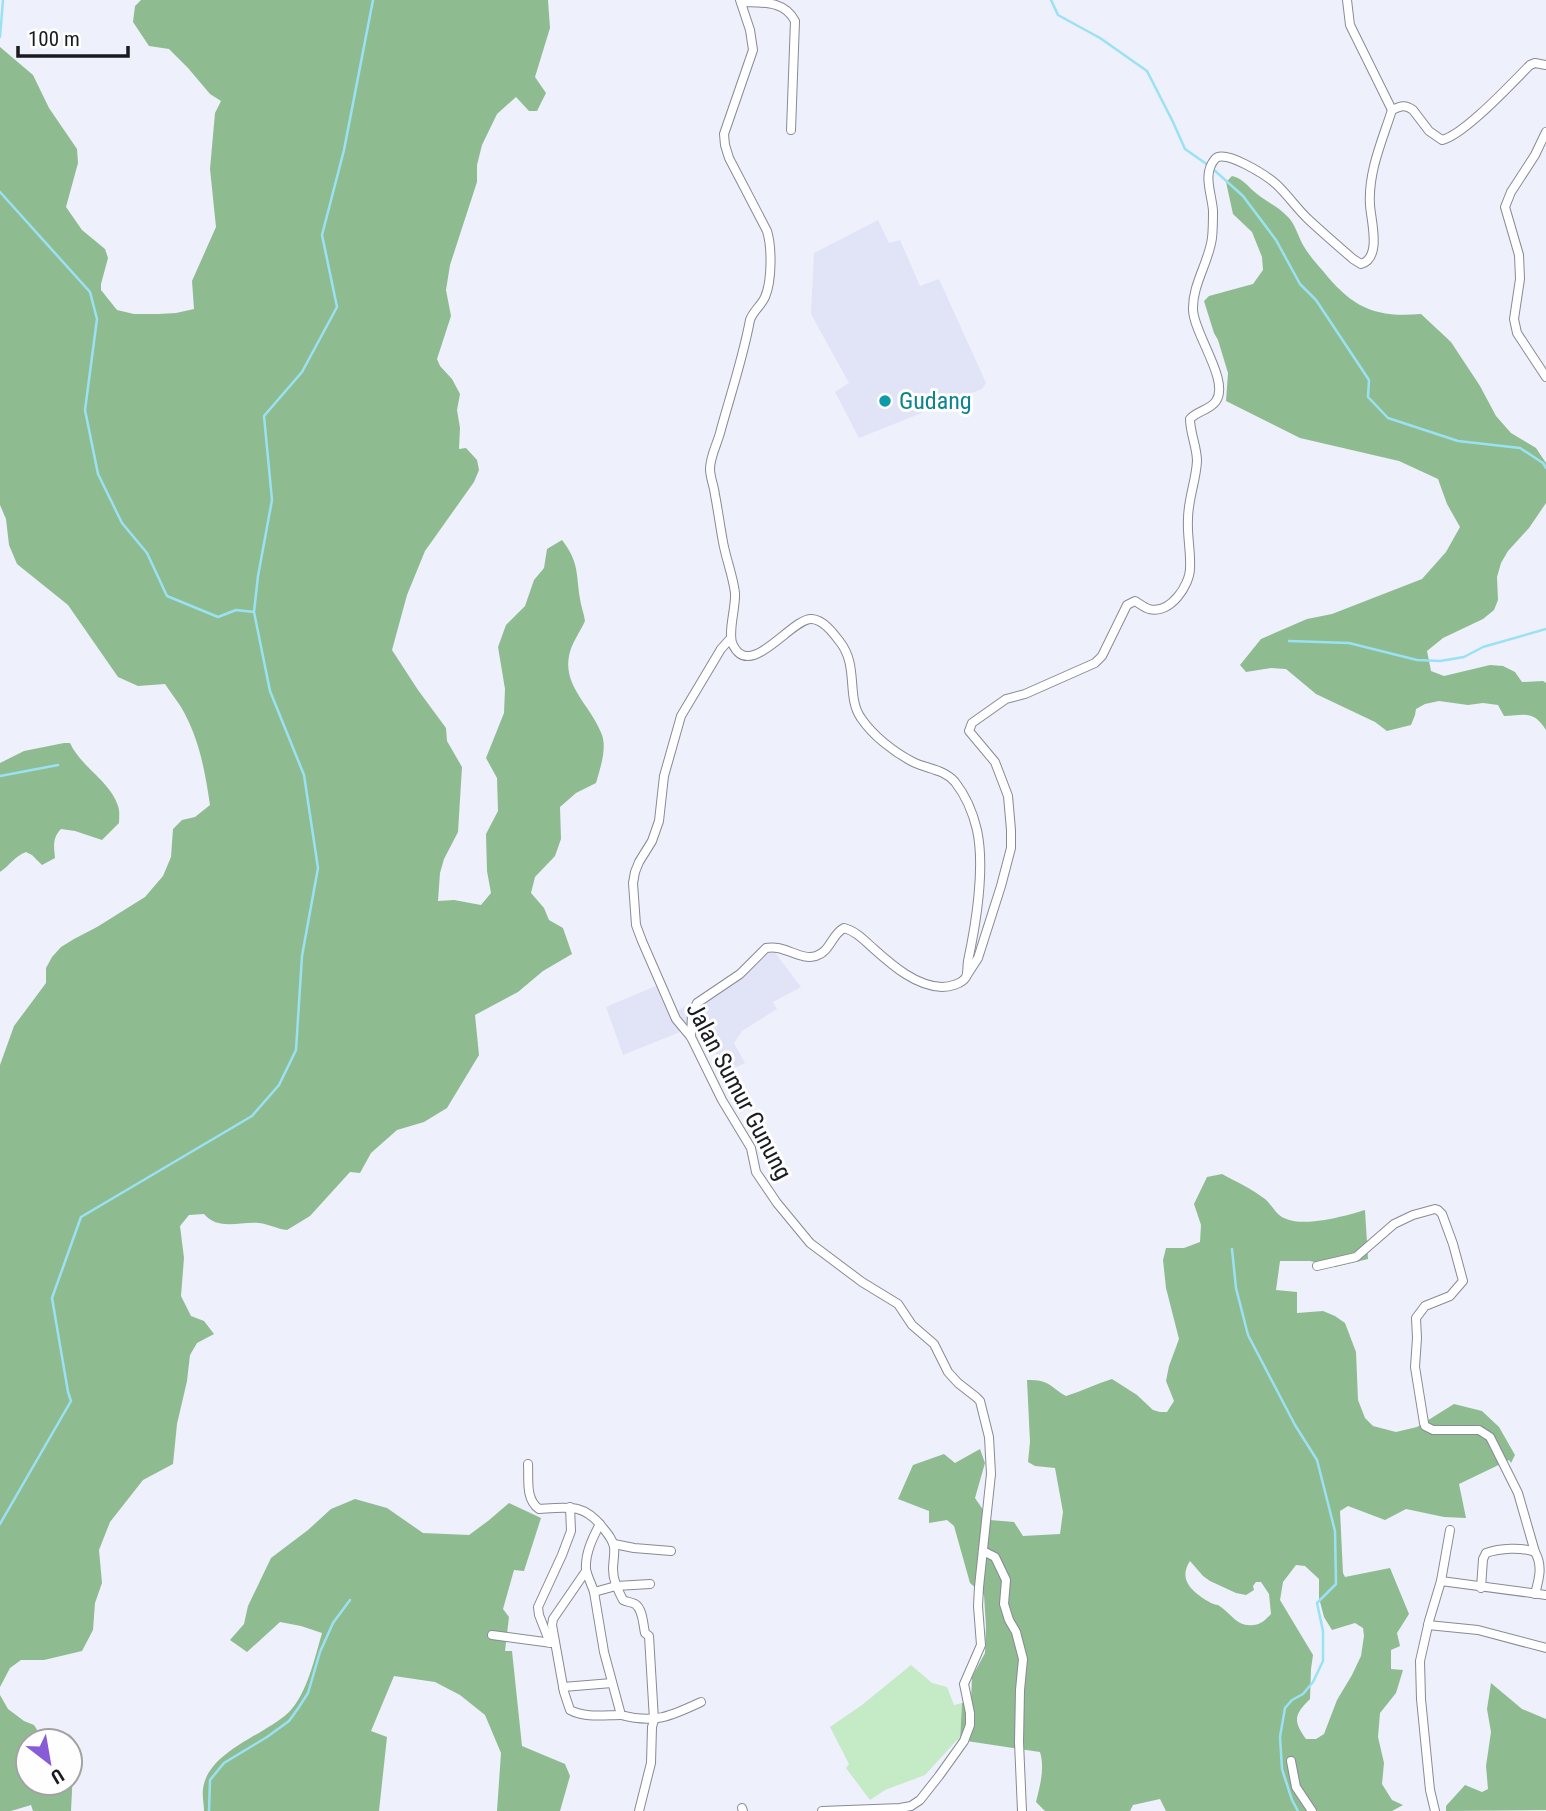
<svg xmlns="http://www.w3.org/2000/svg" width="1546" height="1811" font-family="'Roboto Condensed',sans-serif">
<rect width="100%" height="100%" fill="#eef0fc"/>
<g fill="#e1e4f7">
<polygon points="878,220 889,243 900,240 920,286 939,279 986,383 982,389 859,438 835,392 849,383 811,314 814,253"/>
<polygon points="773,950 801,987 773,1002 777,1009 742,1031 734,1043 745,1063 725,1072 700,1024 623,1055 606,1007 658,985 671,1015"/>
</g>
<polygon fill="#c5eac6" points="911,1665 932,1683 947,1687 954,1705 962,1703 960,1740 957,1740 925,1775 885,1790 870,1800 846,1768 849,1764 830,1727 862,1705"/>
<g fill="#8fbb91" fill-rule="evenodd">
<path d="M141 0H548L550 28 535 77 546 93 537 111H529L516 97 497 114 482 145 477 165V182L450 265 446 290 451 316 437 359 440 366 452 379 460 394 457 410 460 428 459 449 466 448 477 460 479 470 474 482 425 551 407 595 392 650 418 690 446 728 447 741 462 767 458 832 444 859 440 873 438 901 454 900 481 905 491 893 487 871 486 834 498 811 497 778 486 758 504 713 505 689 498 647 506 625 525 606 534 580 544 568 547 549 562 540C579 562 576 573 580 599 581 606 584 614 585 621 580 632 571 644 569 656 563 687 592 707 602 735 607 749 600 769 596 783L576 793 560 807 561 839 555 856 535 877 531 893 544 908 549 920 563 928 572 954 543 971 518 992 475 1015 479 1055 447 1108 424 1122 397 1130 371 1153 360 1173 350 1172 310 1216 287 1230C277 1229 269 1224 259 1223 241 1221 218 1231 204 1214L189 1215 180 1226 184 1258 181 1296 191 1316 204 1321 214 1334 197 1343 190 1355 187 1381 177 1424 173 1464 143 1480 110 1522 99 1550 102 1583 95 1603 93 1630 82 1651 44 1660H21L10 1668 0 1687V1065L14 1026 46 983V968L52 957 61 947 74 939 97 927 145 897 163 876 171 857 173 829 182 820 195 817 210 805C205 771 199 737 181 707 176 699 170 692 165 684L138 686 118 677 68 605 17 564 9 545 6 519 0 505V47L33 75 49 108 77 149 78 163 66 207 82 230 105 249 108 258 101 284V290L117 310 134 314H158L176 313 194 309 192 281 216 227 210 169 215 113 221 101 210 94 188 68 169 49 149 46 133 22 135 6Z"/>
<path d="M1232 176C1244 179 1248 187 1257 194 1267 202 1279 207 1288 217 1295 224 1298 236 1303 245 1308 254 1316 263 1323 271 1352 307 1374 318 1421 314L1451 342 1480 386 1496 416 1511 433 1536 448 1546 463V503L1529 528 1508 551 1501 563 1497 577 1498 600 1494 610 1483 619 1443 638 1427 651 1431 671 1444 676 1490 665 1503 666 1515 672 1522 682 1543 681 1546 683V730C1533 710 1526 715 1504 716L1498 705 1483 703 1468 705 1439 701 1425 704 1416 709 1415 715 1411 725 1387 731 1375 722 1316 694 1286 669 1271 668 1246 672 1240 665 1261 639 1307 619 1332 614 1422 579 1446 552 1460 527 1447 504 1438 479 1399 461 1300 438 1226 401 1228 373 1218 340 1214 333 1204 301 1209 296 1253 284 1263 270 1262 257 1252 232 1233 214 1226 182Z"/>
<path d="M64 743H70C80 766 111 782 118 806 120 811 119 817 119 823L102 840 75 831 61 829C52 838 54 847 55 858L42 865 32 855 26 852C15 856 9 866 0 872V763L24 751Z"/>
<path d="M1222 1174C1237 1182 1252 1189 1265 1199 1272 1205 1276 1215 1284 1218 1304 1228 1345 1216 1365 1210L1368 1259 1335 1267 1310 1261H1280L1276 1290 1297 1292V1313L1323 1311 1335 1316 1345 1323 1356 1352 1358 1400 1365 1418 1373 1426 1396 1432 1417 1427 1454 1404 1482 1411 1499 1427 1515 1455 1511 1463 1509 1460 1459 1484 1466 1518 1444 1517 1406 1509 1385 1520 1348 1506 1340 1511 1343 1573 1345 1577 1390 1568 1409 1614 1397 1633 1400 1646 1391 1650V1669L1403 1670 1396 1693 1380 1713 1378 1737 1384 1763 1382 1784 1392 1800 1403 1805 1392 1811H1166L1160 1799 1133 1805 1130 1811H1045L1036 1802C1040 1785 1045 1769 1040 1752L960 1740 962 1703 971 1700 972 1677 985 1653 986 1627 984 1595 970 1583 954 1526 947 1520 929 1523V1511L898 1499 913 1465 944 1454 955 1463 980 1449 985 1463 975 1498 990 1520 1014 1522 1023 1536 1060 1534 1063 1512 1055 1468 1035 1466 1028 1462 1030 1442 1027 1380C1051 1380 1048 1386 1066 1396 1082 1391 1096 1384 1112 1379L1137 1395 1153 1410 1160 1412H1167L1174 1401 1166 1381 1169 1366 1179 1339 1166 1288 1163 1260 1166 1248H1184L1200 1242 1201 1225 1194 1204 1207 1177ZM1190 1561 1203 1576 1210 1581 1236 1593 1246 1595 1254 1590 1253 1586 1256 1582H1261L1269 1594 1271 1614C1266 1619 1261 1625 1253 1625 1238 1627 1232 1615 1221 1607 1215 1603 1217 1606 1211 1603 1194 1593 1177 1581 1190 1561ZM1296 1565 1305 1566 1319 1579V1598L1324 1617 1332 1630 1355 1623 1363 1628 1364 1636 1361 1656 1352 1675 1337 1700 1324 1734 1316 1739H1306C1292 1720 1295 1714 1310 1699L1311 1669 1313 1655 1280 1600 1283 1582Z"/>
<path d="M355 1499 387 1508 423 1533 469 1535 488 1521 509 1503 541 1518 524 1571 514 1570 503 1609 509 1617 505 1651H512L522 1746 565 1764 570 1776 560 1811H497L501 1753 485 1715 460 1695 435 1682 394 1676 371 1731 387 1737 379 1811H204C204 1804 202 1796 203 1789 208 1751 264 1736 289 1712 307 1694 315 1657 322 1633L301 1626 280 1622 247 1652 230 1640 244 1624 248 1606 271 1558 308 1530 331 1509Z"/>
<polygon points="1491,1683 1522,1709 1546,1719 1546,1810 1446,1811 1446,1806 1465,1785 1482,1792 1488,1789 1486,1766 1491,1732 1487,1709"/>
<polygon points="0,1695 8,1709 24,1721 34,1725 44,1741 28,1741 28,1783 70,1783 70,1769 73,1771 71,1811 33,1811 31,1805 11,1811 0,1811"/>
</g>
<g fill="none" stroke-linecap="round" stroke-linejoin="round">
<g stroke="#9ae2f3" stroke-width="2.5">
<polyline points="1051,0 1058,15 1100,38 1147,71 1173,122 1185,149 1208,165"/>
<polyline points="0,37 3,0"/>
<polyline points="1213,169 1243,196 1276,240 1300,284 1316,300 1369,380 1368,397 1388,418 1458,441 1520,448 1543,463 1546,468"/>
<polyline points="0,192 90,292 97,319 85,410 98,474 122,523 147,553 167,596 218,617 236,610 254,612"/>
<polyline points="1289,641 1349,643 1417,660 1440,661 1464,657 1483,647 1546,629"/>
<polyline points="0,776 58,765"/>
<polyline points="1232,1249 1236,1288 1248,1335 1295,1425 1317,1460 1335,1531 1336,1584 1317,1603 1323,1631 1323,1661 1313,1682 1303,1694 1292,1700 1285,1708 1280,1737 1282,1769 1292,1800 1298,1811"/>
<polyline points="0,1524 71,1401 68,1392 52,1298 81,1217 252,1116 279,1085 296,1050 302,956 318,868 304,775 270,691 254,612 258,576 272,500 264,416 302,372 337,307 322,235 344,150 373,0"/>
<polyline points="209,1811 210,1780 224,1763 267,1737 289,1721 299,1707 308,1693 320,1652 333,1623 350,1600"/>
</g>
<g stroke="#888a95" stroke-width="10">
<g id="minor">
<polyline points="1347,0 1350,25 1392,110"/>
<path d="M741 2C763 3 784 0 795 21L791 130"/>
<polyline points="1546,132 1535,155 1511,192 1505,207 1519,255 1520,279 1514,319 1517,333 1546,377"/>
<polyline points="730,639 721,649 681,716 664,776 659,821 652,841 639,862 635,872 633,883 636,925 642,941 676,1019 691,1037 722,1100 751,1148 756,1172 777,1203 810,1243 862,1282 898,1304 912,1325 934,1344 948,1372 958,1383 976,1397 980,1401 989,1437 991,1474 979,1587 978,1606 981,1645 964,1684 970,1713 970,1725 964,1741 939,1776 920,1800 911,1806 900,1808 822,1811"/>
<path d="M967 975 978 958 1001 886 1011 848V830L1008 796 995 762 969 731 972 723 1006 699 1025 694 1095 663 1102 656 1127 605 1135 601C1140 604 1145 608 1149 609 1170 615 1190 585 1190 568 1191 552 1187 536 1188 519 1188 499 1196 481 1197 461 1197 447 1190 433 1190 419 1197 411 1210 410 1216 401 1230 381 1194 334 1193 310 1192 285 1209 262 1212 238 1213 229 1213 219 1213 211 1212 194 1202 174 1215 159 1224 148 1267 176 1276 184 1288 195 1297 209 1309 220 1323 233 1338 246 1353 259L1361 264C1382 258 1371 221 1370 205 1368 172 1382 141 1392 110 1401 106 1405 104 1413 110L1429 131 1442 140C1464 135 1512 83 1530 65L1535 63 1546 65"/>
<path d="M691 1037 692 1014 697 1003 740 974 766 948C784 944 800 961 816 956 831 951 831 935 844 928 856 931 865 941 874 949 893 966 916 986 942 987 949 987 962 984 966 977 968 973 967 966 968 961 976 924 985 867 977 830 973 813 966 796 955 782 944 769 927 769 913 762 894 752 873 736 861 718 846 697 859 666 840 642 834 634 824 620 812 619 792 617 751 681 733 645 727 634 736 608 735 593 733 576 726 559 723 542 720 526 718 510 715 495 714 486 710 477 710 469 710 457 717 444 720 433 730 396 743 358 750 320 753 311 761 306 765 297 772 281 772 247 767 231L729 158 725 145 724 134 753 50 750 30 740 0"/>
<path d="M1317 1266 1356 1257 1394 1224 1413 1215 1435 1209 1438 1210 1442 1214 1453 1244 1463 1281 1450 1296 1425 1306 1416 1318 1417 1338 1415 1367 1424 1423 1425 1426 1433 1430H1479L1490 1437 1518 1493 1535 1552C1543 1566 1539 1579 1535 1594"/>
<path d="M528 1464C529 1479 525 1499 539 1509 567 1507 584 1503 603 1528 608 1534 613 1540 614 1547 615 1554 613 1562 613 1569 613 1581 618 1590 623 1600 627 1602 631 1602 635 1604 643 1609 643 1624 645 1633L649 1636 654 1720 652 1727 651 1763 639 1811"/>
<polyline points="614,1544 634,1548 671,1551"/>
<polyline points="983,1551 995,1557 1006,1580 1004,1604 1009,1620 1016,1632 1023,1659 1020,1690 1019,1742 1022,1811"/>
<path d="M586 1571 553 1619 552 1625 564 1692 570 1710C585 1718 604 1715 621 1715"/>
<polyline points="1441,1581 1450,1530"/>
<path d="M650 1584 616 1586 594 1592 604 1652 621 1715C655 1724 671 1716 701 1702"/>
<path d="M1481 1588 1483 1559 1486 1553C1500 1548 1522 1547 1535 1552"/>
<path d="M594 1592C592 1585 587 1576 586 1569 585 1553 593 1537 600 1524"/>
<polyline points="1428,1625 1478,1630 1546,1648"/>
<polyline points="492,1635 552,1643"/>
<polyline points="550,1643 539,1615 538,1607 562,1555 571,1531 570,1507"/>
<polyline points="563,1687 612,1683"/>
<polyline points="1291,1761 1296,1787 1312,1811"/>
<polyline points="742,1808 743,1811"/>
<polyline points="1435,1811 1430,1790 1421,1699 1420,1661 1429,1621 1441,1581 1546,1595"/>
</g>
</g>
<use href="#minor" stroke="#fff" stroke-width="8"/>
</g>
<circle fill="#0f9aa8" stroke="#fefefe" stroke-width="2.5" cx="885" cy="401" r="7"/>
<g text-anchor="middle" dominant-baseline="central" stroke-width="6" stroke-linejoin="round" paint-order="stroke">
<g font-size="24" fill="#0d838f" stroke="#fefefe" text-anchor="start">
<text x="899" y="401">Gudang</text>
</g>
<g font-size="24" fill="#1a1b1f" stroke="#fefefe">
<text transform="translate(739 1091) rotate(62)">Jalan Sumur Gunung</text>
</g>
</g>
<g transform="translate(49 1762) rotate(149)"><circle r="33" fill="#fefefe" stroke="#a3a3a5" stroke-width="2"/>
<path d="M0-5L12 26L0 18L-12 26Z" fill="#885cd6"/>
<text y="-10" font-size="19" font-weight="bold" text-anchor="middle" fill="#1a1b1f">U</text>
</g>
<path d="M18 46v10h110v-10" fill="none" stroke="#1a1b1f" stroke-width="3.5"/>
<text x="28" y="46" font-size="21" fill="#1a1b1f" stroke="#fefefe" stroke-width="5" paint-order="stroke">100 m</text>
</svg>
